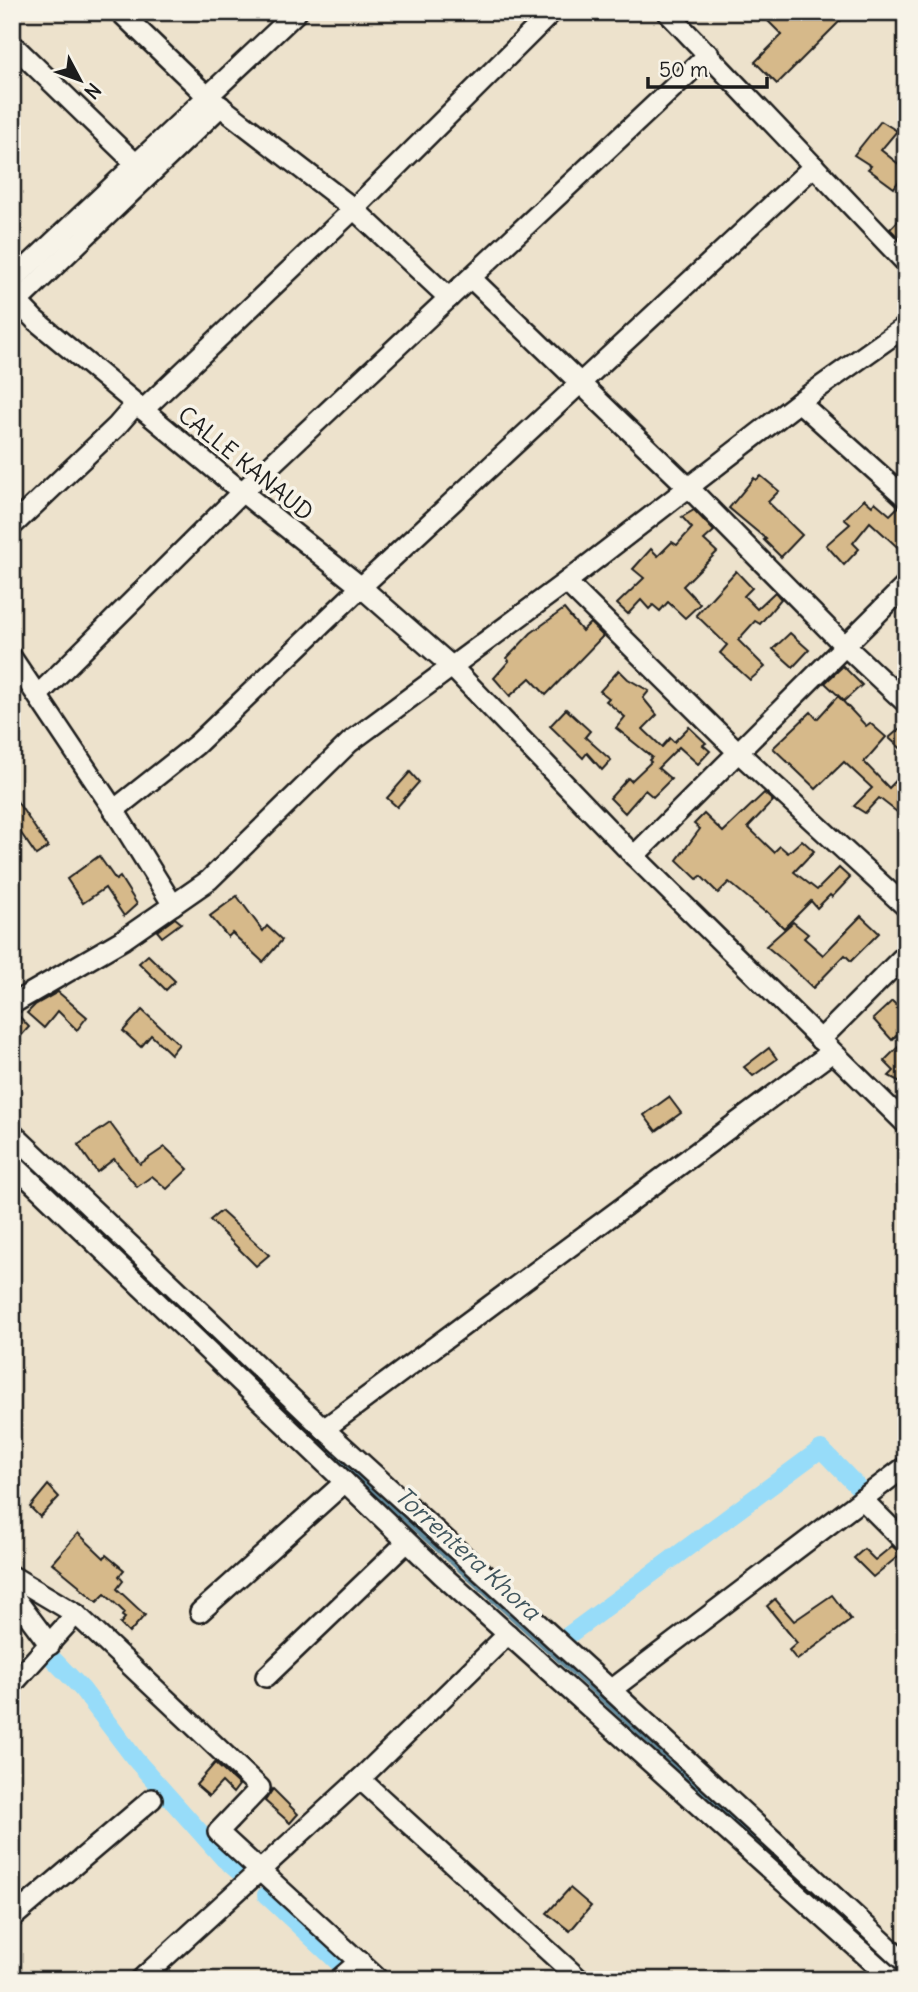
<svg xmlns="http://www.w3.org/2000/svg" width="918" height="1992" font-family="Delius,sans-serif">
<rect width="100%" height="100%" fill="#ede2cc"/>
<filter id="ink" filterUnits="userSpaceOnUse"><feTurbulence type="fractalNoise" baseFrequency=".0143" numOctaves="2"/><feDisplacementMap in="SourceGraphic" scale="14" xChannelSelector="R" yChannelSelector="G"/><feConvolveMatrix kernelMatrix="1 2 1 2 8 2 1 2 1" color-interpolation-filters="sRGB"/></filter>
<g filter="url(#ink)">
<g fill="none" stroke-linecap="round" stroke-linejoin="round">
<g stroke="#668fa1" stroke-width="4.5">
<polyline points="12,1150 233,1362"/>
<polyline points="270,1397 906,1976"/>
</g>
<g stroke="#97dcf9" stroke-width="18">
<polyline points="562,1640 821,1449 858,1487"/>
<polyline points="51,1657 82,1689 135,1759 224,1859 238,1871"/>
<polyline points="266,1895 357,1980"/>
</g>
</g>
<g fill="#d6b98a" stroke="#1c1c1c" stroke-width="2">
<polygon points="759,12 849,12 777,84 755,62 782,35"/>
<polygon points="881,121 897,131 881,150 906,170 894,188 868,169 871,166 854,155"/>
<polygon points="906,213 906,245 890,229"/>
<polygon points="761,476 779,491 768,502 802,535 781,557 764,540 766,539 729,508 754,478 756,480"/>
<polygon points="864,499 872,506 875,502 890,515 898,507 906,510 906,522 901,528 906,533 906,555 870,522 853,543 859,549 844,565 826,545 850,524 844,519"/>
<polygon points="694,510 714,531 704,540 717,552 683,586 700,604 685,618 668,602 660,611 653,605 649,609 641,600 628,614 617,604 644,578 633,569 651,549 658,556 672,542 677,545 692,528 682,517"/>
<polygon points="736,571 752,588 744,596 757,609 775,592 781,599 760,624 755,621 738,640 765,667 750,680 720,653 727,645 696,615"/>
<polygon points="564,609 582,631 590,623 603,636 546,695 530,678 510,696 494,678 509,661 507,658 531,633"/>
<polygon points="790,633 809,650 793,667 773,649"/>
<polygon points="843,666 862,685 844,701 825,683"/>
<polygon points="619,670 628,679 649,691 643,698 657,715 643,729 662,747 670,738 674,742 689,727 706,743 703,745 710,751 698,764 679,747 658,768 671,779 653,797 645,790 625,813 610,798 628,778 631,781 651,762 649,760 652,757 616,728 625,717 606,701 609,698 600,691"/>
<polygon points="838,696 866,726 870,723 886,737 864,762 889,788 906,770 906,819 879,798 865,813 854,806 872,788 844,762 816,789 773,748 811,712 817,719"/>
<polygon points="566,709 590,731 585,737 611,760 602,770 587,753 583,758 550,726"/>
<polygon points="906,723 906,753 889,738"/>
<polygon points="410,772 419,782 397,807 387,798"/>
<polygon points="764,793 773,801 748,827 774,852 780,846 788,853 802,840 814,851 794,872 817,890 839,868 850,878 832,897 830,895 817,908 811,901 784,928 766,911 765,912 729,882 718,893 701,876 697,879 677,860 700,829 694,824 704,814 723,832"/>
<polygon points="12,794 48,847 36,855 12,820"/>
<polygon points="99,856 116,880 120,877 137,904 124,916 105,888 83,903 67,879"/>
<polygon points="237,896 263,931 267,926 282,940 263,962 232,933 228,937 210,916"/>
<polygon points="861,916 879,933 851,961 845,955 813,988 790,966 766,946 793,922 808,934 804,938 823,955"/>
<polygon points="175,918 181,923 162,937 157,931"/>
<polygon points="148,955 175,981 166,990 139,963"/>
<polygon points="58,992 87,1017 77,1030 58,1011 44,1028 27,1013 35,1005"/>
<polygon points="892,1001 906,1014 906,1026 892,1040 873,1019"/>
<polygon points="142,1010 179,1044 171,1054 151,1035 141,1047 123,1031"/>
<polygon points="18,1015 29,1027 20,1037 12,1031 12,1016"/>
<polygon points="898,1047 906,1054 906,1085 889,1076 894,1071 884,1061"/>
<polygon points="769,1048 777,1059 753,1076 744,1067"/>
<polygon points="669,1097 681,1113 656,1131 644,1115"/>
<polygon points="110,1123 140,1164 165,1147 188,1169 167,1189 152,1176 137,1187 114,1159 97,1172 78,1145"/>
<polygon points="221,1211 269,1255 256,1266 210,1220"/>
<polygon points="48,1485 59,1497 40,1517 30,1507"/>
<polygon points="78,1533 104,1558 106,1555 124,1570 119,1576 123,1581 117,1589 145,1615 129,1633 120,1624 125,1618 122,1616 124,1612 105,1594 97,1602 79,1587 80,1586 52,1563"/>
<polygon points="892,1546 901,1554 873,1577 854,1558 864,1549 875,1560"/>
<polygon points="832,1595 851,1620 797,1660 789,1650 797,1643 767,1606 775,1599 794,1621"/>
<polygon points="215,1763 239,1785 233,1793 222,1782 209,1796 196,1785"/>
<polygon points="273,1789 298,1814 290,1823 265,1801"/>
<polygon points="570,1888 591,1906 570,1931 547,1913"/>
</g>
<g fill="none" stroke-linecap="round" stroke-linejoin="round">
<g stroke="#1c1c1c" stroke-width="24">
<g id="minor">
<polyline points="120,12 207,96 354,209 449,298"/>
<polyline points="667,12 906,263"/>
<polyline points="12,44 136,164"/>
<polyline points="471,278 688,487 844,645 906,703"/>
<polyline points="12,281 297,12"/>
<polyline points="12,296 35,320 242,492 361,587 451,666 634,856 906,1124"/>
<polyline points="12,307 221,106"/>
<polyline points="799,402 906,498"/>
<polyline points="143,410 354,209 552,12"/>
<polyline points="12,526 116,427 136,404"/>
<polyline points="566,582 738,752 906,907"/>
<polyline points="12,658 114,810 173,905"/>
<polyline points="38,695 242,492 709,54"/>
<polyline points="114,810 196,745 361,587 814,166"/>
<polyline points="634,856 906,585"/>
<polyline points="12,1004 124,939 209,880 350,742 566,582 799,402 906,326"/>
<polyline points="820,1040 906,954"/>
<polyline points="12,1133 324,1429 611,1690 906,1963"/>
<polyline points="12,1163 442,1575 893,1980"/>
<polyline points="324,1429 832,1052"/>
<polyline points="862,1499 906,1543"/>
<polyline points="12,1576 76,1614 260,1788 218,1832 379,1980"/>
<polyline points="12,1594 50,1645"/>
<polyline points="200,1612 345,1482"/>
<polyline points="266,1677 407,1542"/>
<polyline points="12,1685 76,1614"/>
<polyline points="611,1690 906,1466"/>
<polyline points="360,1779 580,1980"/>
<polyline points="12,1918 152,1799"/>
<polyline points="140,1980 360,1779 508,1634"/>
<polyline points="338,1980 360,1961"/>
</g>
</g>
<use href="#minor" stroke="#f7f3e8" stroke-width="19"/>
</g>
</g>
<g text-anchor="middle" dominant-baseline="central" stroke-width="7" stroke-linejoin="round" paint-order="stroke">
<g font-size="23" fill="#1c1c1c" stroke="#f7f3e8">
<text transform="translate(246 463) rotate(39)">CALLE KANAUD</text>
</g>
<g font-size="24" font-style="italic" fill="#41565e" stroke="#f7f3e8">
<text transform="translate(468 1553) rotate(42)">Torrentera Khora</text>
</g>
</g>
<rect width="918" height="1992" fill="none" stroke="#f7f3e8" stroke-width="42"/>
<rect x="21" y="21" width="876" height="1950" fill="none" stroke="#1c1c1c" stroke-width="2.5" filter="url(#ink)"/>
<g transform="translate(80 80) rotate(131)" stroke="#f7f3e8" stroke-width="5" paint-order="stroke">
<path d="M0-5L12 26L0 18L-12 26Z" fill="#1c1c1c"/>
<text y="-10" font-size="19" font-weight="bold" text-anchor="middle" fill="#1c1c1c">N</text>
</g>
<path d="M648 77v10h119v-10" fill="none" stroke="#1c1c1c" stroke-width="3.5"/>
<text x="659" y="77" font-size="21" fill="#1c1c1c" stroke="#f7f3e8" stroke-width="5" paint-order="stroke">50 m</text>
</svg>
